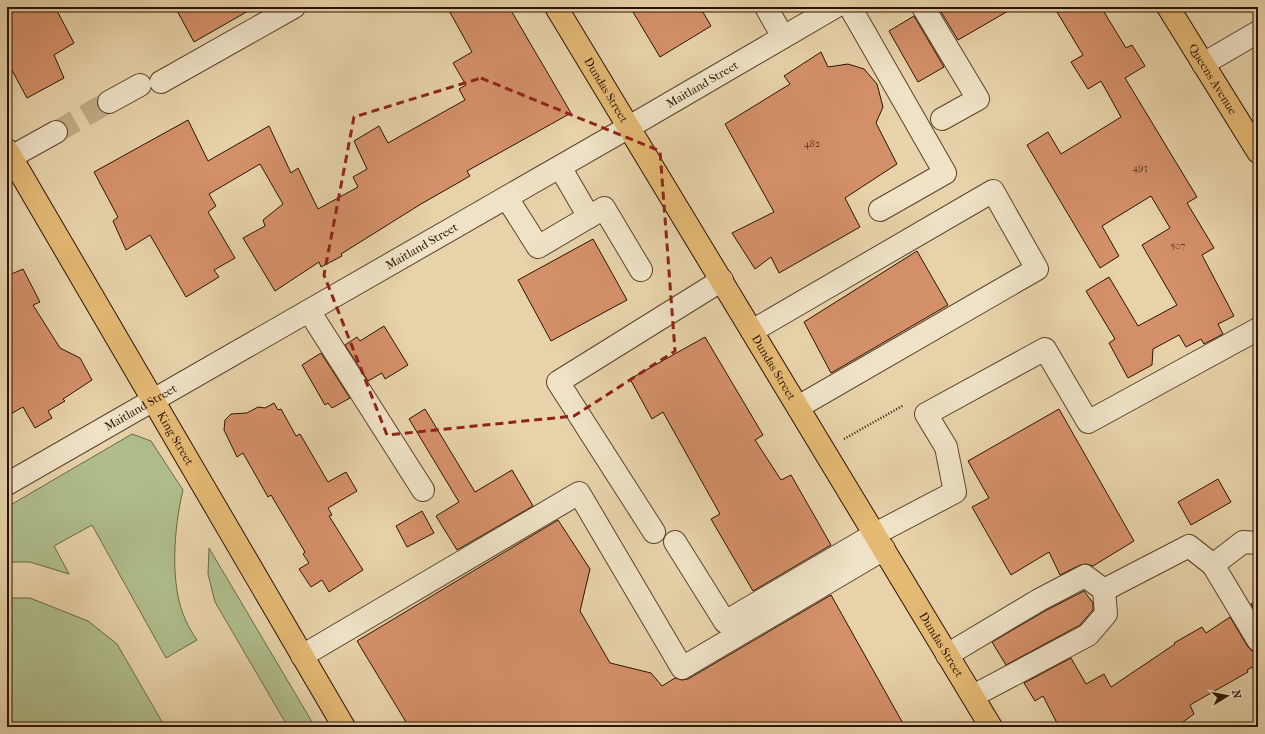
<svg xmlns="http://www.w3.org/2000/svg" width="1265" height="734" font-family="'IM FELL French Canon',serif">
<rect width="100%" height="100%" fill="#e7d2a9"/>
<filter id="stains"><feTurbulence type="fractalNoise" baseFrequency=".005" numOctaves="4"/><feColorMatrix values="0 0 0 0 .2 0 0 0 0 .09 0 0 0 0 .02 0 0 0 .5 -.17"/></filter>
<radialGradient id="worn" r=".72"><stop offset=".6" stop-color="#630" stop-opacity="0"/><stop offset="1" stop-color="#630" stop-opacity=".3"/></radialGradient>
<g fill="#afbd8d" stroke="#6d6846">
<path d="M132 434 151 441 183 490C174 527 169 586 186 621 189 628 193 634 197 640L166 658 92 525 54 546 69 574 30 562H7V507Z"/>
<polygon points="209,548 315,727 288,727 215,602 208,574"/>
<polygon points="7,598 30,598 88,621 117,644 165,727 7,727"/>
</g>
<g fill="#d49069" stroke="#2b1300">
<polygon points="7,7 55,7 74,43 54,55 64,78 27,98 7,61"/>
<polygon points="175,7 255,7 194,42"/>
<polygon points="447,7 509,7 571,113 467,171 470,176 421,204 341,254 342,256 321,267 319,262 275,291 243,238 265,226 263,220 283,204 260,164 209,194 216,206 208,212 235,258 214,270 219,277 186,297 150,235 126,250 113,221 118,217 94,172 188,120 208,161 269,126 291,173 298,168 318,209 358,187 353,177 367,169 354,141 379,126 388,143 465,100 459,89 466,85 453,63 472,52"/>
<polygon points="630,7 700,7 711,26 660,57"/>
<polygon points="938,7 1015,7 958,40"/>
<polygon points="1054,7 1101,7 1126,48 1132,45 1145,66 1125,78 1197,197 1187,203 1214,248 1202,255 1234,316 1218,324 1223,334 1204,344 1201,339 1186,347 1179,335 1153,349 1152,365 1128,378 1109,343 1115,339 1086,291 1109,277 1138,326 1177,305 1142,245 1170,228 1151,196 1102,226 1119,256 1100,268 1027,145 1048,132 1061,154 1121,117 1101,81 1088,89 1071,62 1083,55"/>
<polygon points="914,16 944,67 918,82 889,31"/>
<polygon points="821,52 828,67 848,64 864,69 877,84 883,107 876,123 897,164 845,198 860,227 779,273 771,257 755,269 732,233 774,212 725,124 790,84 784,76"/>
<polygon points="593,239 627,300 551,341 518,280"/>
<polygon points="917,251 948,305 831,373 804,322"/>
<polygon points="23,269 40,302 33,305 60,348 80,358 92,380 63,399 65,401 48,411 52,418 35,428 23,407 7,416 7,276"/>
<polygon points="384,326 408,365 385,379 382,373 368,381 345,345 357,337 360,341"/>
<polygon points="705,337 763,435 755,440 781,480 791,475 831,545 753,591 711,519 720,514 663,412 652,419 630,379"/>
<polygon points="321,353 350,398 332,408 328,403 325,405 302,365"/>
<polygon points="274,403 278,410 281,409 296,436 300,434 328,482 346,472 357,491 328,508 332,515 329,516 363,570 329,592 322,580 311,587 299,569 309,563 303,554 305,552 271,495 268,497 243,453 237,457 224,430 225,420 231,414 247,413 258,407 265,408"/>
<polygon points="425,409 475,492 512,470 533,506 457,550 436,516 459,502 409,419"/>
<polygon points="1059,409 1134,541 1093,566 1086,564 1080,565 1060,575 1049,552 1011,575 972,507 989,498 968,461"/>
<polygon points="1218,479 1231,502 1191,525 1178,502"/>
<polygon points="422,511 434,533 407,547 396,526"/>
<polygon points="558,520 590,569 580,611 610,663 651,673 662,686 675,678 682,680 688,679 831,595 905,727 409,727 357,641"/>
<polygon points="1084,591 1093,603 1093,610 1080,625 1006,665 992,642 1045,611"/>
<polygon points="1258,600 1258,616 1251,604"/>
<polygon points="1230,617 1248,647 1252,651 1258,652 1258,664 1247,670 1248,672 1190,705 1194,714 1176,727 1059,727 1043,696 1035,701 1024,683 1071,658 1086,684 1104,674 1111,687 1175,644 1174,643 1202,627 1206,633"/>
</g>
<g fill="none" stroke-linecap="round" stroke-linejoin="round">
<polyline stroke="#c1ac87" stroke-width="22" stroke-dasharray="22 11" stroke-linecap="butt" points="56,132 109,102"/>
<g stroke="#5a432a" stroke-width="24">
<g id="minor">
<polyline points="766,7 783,37"/>
<polyline points="850,7 945,173 880,210"/>
<polyline points="923,7 978,99 942,119"/>
<polyline points="1203,64 1258,32"/>
<polyline points="161,82 294,7"/>
<polyline points="109,102 140,85"/>
<polyline points="11,157 56,132"/>
<polyline points="560,167 589,217"/>
<polyline points="507,198 538,247 604,208 641,270"/>
<polyline points="309,311 423,490"/>
<polyline points="752,331 993,191 1037,269 798,407"/>
<path id="s1" d="M7 484 629 127 835 7"/>
<polyline points="654,532 558,382 722,280"/>
<polyline points="675,542 725,622 875,534 955,492 946,447 926,414 1045,349 1088,422 1258,329"/>
<polyline points="1213,565 1258,640"/>
<polyline points="1104,590 1189,546 1213,565 1243,542 1258,543"/>
<polyline points="947,655 1039,600 1085,576 1104,590 1106,614 1088,635 973,696"/>
<polyline points="302,656 579,493 682,668 884,549"/>
</g>
</g>
<g stroke="#2b1300" stroke-width="24">
<g id="major">
<path id="s2" d="M556 7 991 727"/>
<path id="s3" d="M1168 7 1258 152"/>
<path id="s4" d="M7 150 344 727"/>
</g>
</g>
<polyline stroke="#2b1300" stroke-width="2.5" stroke-dasharray="1 2" stroke-linecap="butt" points="844,439 904,405"/>
<use href="#minor" stroke="#efe2c7" stroke-width="22"/>
<use href="#major" stroke="#e4b974" stroke-width="22"/>
</g>
<path fill="none" stroke="#8f2418" stroke-width="3" stroke-dasharray="8 5" stroke-linejoin="round" d="M481 78 660 151 675 351 574 416 387 435 324 275 354 117Z"/>
<g text-anchor="middle" dominant-baseline="central" stroke-width="3" stroke-linejoin="round" paint-order="stroke">
<g font-size="10" fill="#55321a">
<text x="812" y="144">482</text>
<text x="1140" y="168">493</text>
<text x="1178" y="246">507</text>
</g>
<g font-size="12" fill="#2b1300" stroke="#efe2c7">
<text stroke="none"><textPath href="#s3" startOffset="85">Queens Avenue</textPath></text>
<text stroke="none"><textPath href="#s1" startOffset="802">Maitland Street</textPath></text>
<text stroke="none"><textPath href="#s2" startOffset="97">Dundas Street</textPath></text>
<text stroke="none"><textPath href="#s1" startOffset="478">Maitland Street</textPath></text>
<text stroke="none"><textPath href="#s2" startOffset="421">Dundas Street</textPath></text>
<text stroke="none"><textPath href="#s1" startOffset="154">Maitland Street</textPath></text>
<text stroke="none"><textPath href="#s4" startOffset="334">King Street</textPath></text>
<text stroke="none"><textPath href="#s2" startOffset="745">Dundas Street</textPath></text>
</g>
</g>
<rect width="1265" height="734" fill="none" stroke="#e7d2a9" stroke-width="24"/>
<rect x="8" y="8" width="1249" height="718" fill="none" stroke="#2b1300" stroke-width="2"/>
<rect x="12" y="12" width="1241" height="710" fill="none" stroke="#2b1300"/>
<g transform="translate(1227 696) rotate(80)" stroke="#efe2c7" stroke-width="3" paint-order="stroke">
<path d="M0-3L7 15L0 10L-7 15Z" fill="#2b1300"/>
<text y="-6" font-size="11" font-weight="bold" text-anchor="middle" fill="#2b1300">N</text>
</g>
<rect width="100%" height="100%" filter="url(#stains)"/>
<rect width="100%" height="100%" fill="url(#worn)"/>
</svg>
